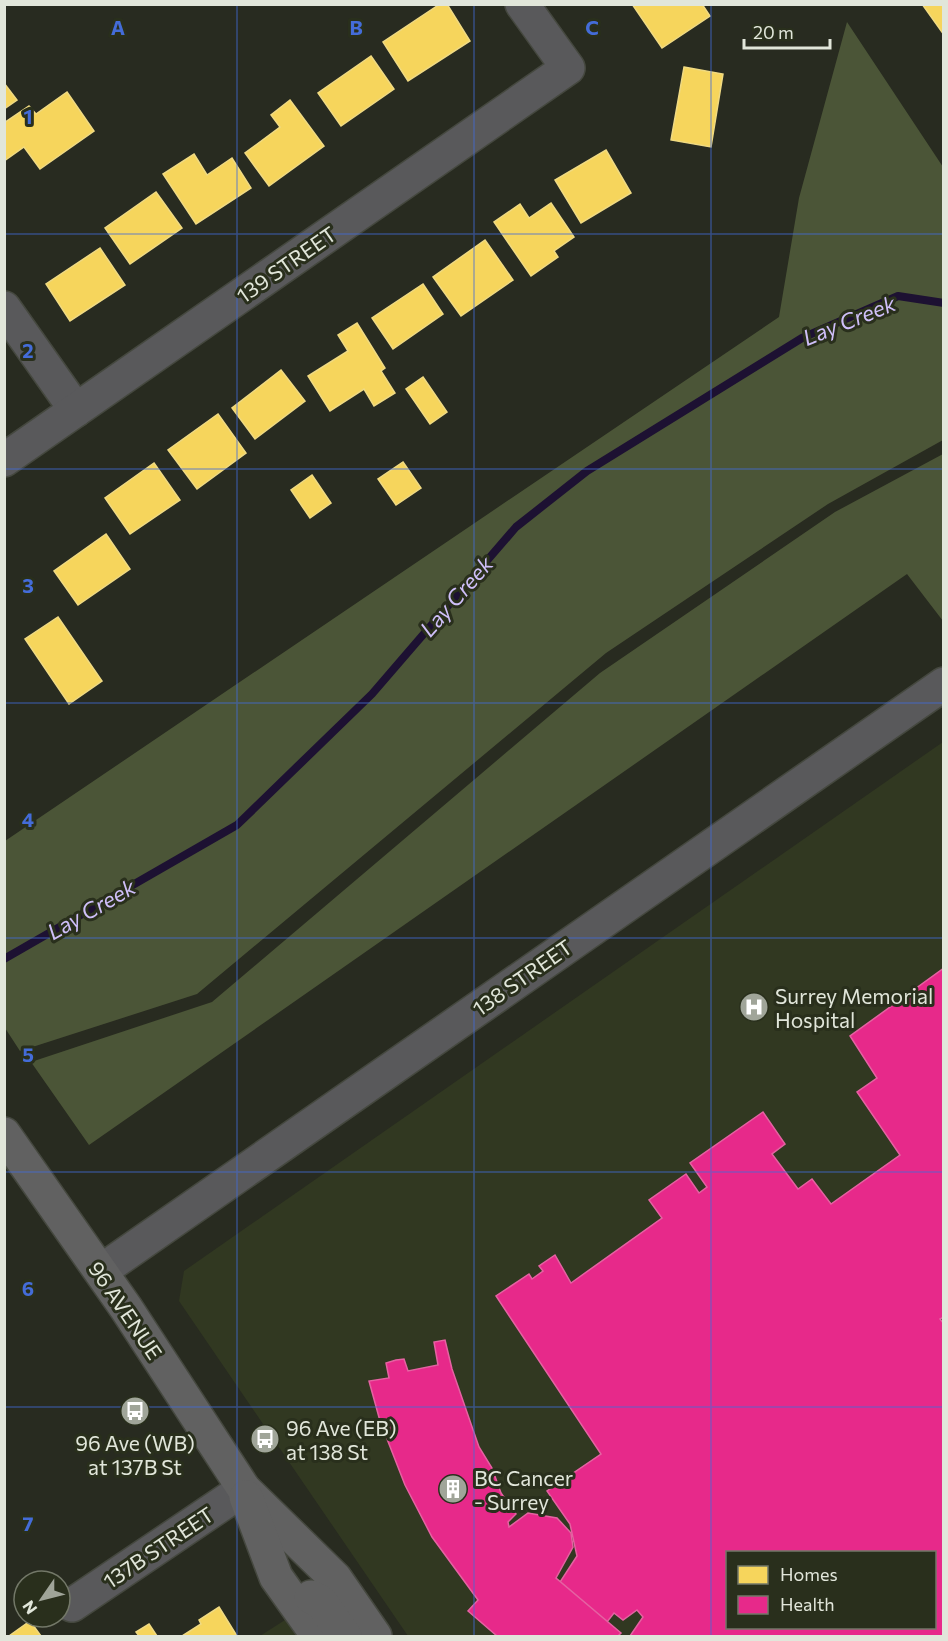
<svg xmlns="http://www.w3.org/2000/svg" width="948" height="1641" font-family="Commissioner,sans-serif">
<rect width="100%" height="100%" fill="#282b20"/>
<g fill="#313821" fill-rule="evenodd">
<path d="M943 742V1636H408L179 1301 184 1271ZM728 1552H934V1628H728Z"/>
<polygon points="285,1620 296,1636 260,1636"/>
</g>
<g fill="#4b5537">
<polygon points="847,22 943,167 943,440 828,504 606,653 197,994 20,1051 5,1028 5,841 779,317 799,198"/>
<polygon points="943,454 943,621 907,574 89,1145 31,1062 212,1002 600,673 835,512"/>
</g>
<g fill="#f6d55c" stroke="#f0da82" stroke-width="1.5">
<polygon points="440,4 447,4 470,41 408,81 383,42"/>
<polygon points="632,4 702,4 710,16 662,48"/>
<polygon points="922,4 944,4 944,35"/>
<polygon points="371,56 394,89 341,126 318,93"/>
<polygon points="684,67 723,74 711,147 671,140"/>
<polygon points="4,83 17,100 4,109"/>
<polygon points="67,92 94,131 40,169 24,147 4,161 4,123 29,106 36,114"/>
<polygon points="290,100 324,146 269,186 245,153 280,127 271,115"/>
<polygon points="606,150 631,193 581,223 555,180"/>
<polygon points="194,154 207,175 232,158 251,188 196,224 163,174"/>
<polygon points="156,192 182,228 130,264 105,228"/>
<polygon points="551,203 574,237 554,251 558,257 531,276 494,222 520,204 529,218"/>
<polygon points="485,240 513,280 461,316 433,277"/>
<polygon points="100,248 125,285 70,321 46,284"/>
<polygon points="423,284 443,314 393,349 372,318"/>
<polygon points="357,323 385,368 381,371 395,393 374,406 364,389 330,411 308,376 348,351 338,335"/>
<polygon points="281,370 305,401 255,439 232,408"/>
<polygon points="423,377 447,412 430,424 406,389"/>
<polygon points="218,414 246,453 197,489 168,450"/>
<polygon points="403,462 421,488 396,505 378,479"/>
<polygon points="154,463 180,500 130,534 105,498"/>
<polygon points="312,475 331,503 310,518 291,490"/>
<polygon points="106,534 130,569 78,605 54,571"/>
<polygon points="58,617 102,681 69,704 25,639"/>
<polygon points="219,1607 237,1636 182,1636 201,1624 199,1620"/>
<polygon points="30,1621 41,1636 9,1636"/>
<polygon points="149,1624 157,1636 139,1636 136,1632"/>
</g>
<g fill="#e7298a" stroke="#e562a2" stroke-width="1.5" fill-rule="evenodd">
<path d="M944 968V1317L940 1319 944 1324V1636H630L643 1617 637 1610 623 1620 614 1613 607 1622 560 1582 577 1556 570 1524 547 1491 601 1454 496 1296 529 1274 532 1279 543 1271 539 1266 555 1255 571 1283 662 1218 649 1200 686 1174 699 1193 707 1187 690 1163 763 1112 785 1144 772 1154 798 1189 812 1179 831 1204 900 1155 857 1092 877 1078 850 1036ZM728 1552H934V1628H728Z"/>
<polygon points="445,1340 452,1369 479,1447 492,1468 501,1493 516,1514 508,1522 509,1527 528,1513 557,1518 571,1533 573,1547 556,1578 621,1633 618,1636 497,1636 468,1611 478,1600 432,1537 405,1485 380,1421 369,1381 389,1378 386,1363 396,1360 404,1359 408,1371 438,1365 434,1342"/>
</g>
<g fill="none" stroke-linecap="round" stroke-linejoin="round">
<polyline stroke="#1d1132" stroke-width="8" points="4,959 237,825 372,694 516,527 587,471 802,338 898,296 944,303"/>
<g stroke="#45483f" stroke-width="36">
<g id="minor">
<polyline points="4,308 76,410"/>
<polyline points="4,460 568,68 522,4"/>
<polyline points="101,1271 944,684"/>
<polyline points="72,1605 244,1489"/>
</g>
</g>
<g stroke="#45483f" stroke-width="36">
<g id="major">
<polyline points="4,1134 126,1308 244,1489 335,1578 375,1636"/>
<polyline points="246,1497 276,1577 318,1636"/>
<polyline points="311,1597 321,1602 345,1636"/>
</g>
</g>
<use href="#minor" stroke="#59595b" stroke-width="33"/>
<use href="#major" stroke="#616161" stroke-width="33"/>
</g>
<path fill="none" stroke="#446cd8" stroke-width="1.5" stroke-opacity="0.55" d="M237 4V1636M474 4V1636M711 4V1636M4 234H944M4 469H944M4 703H944M4 938H944M4 1172H944M4 1407H944"/>
<defs>
<g id="hospital-disc" transform="scale(1.5)"><circle r="9.5" fill="#a0a599" stroke="#292f1c"/><path d="M-5-5h3v3.5h4V-5h3V5h-3V1.5h-4V5h-3Z" fill="#fff"/></g>
<g id="bus-disc" transform="scale(1.5)"><circle r="9.5" fill="#a0a599" stroke="#292f1c"/><path d="M-5-6H5V4H4V6H2V4H-2V6H-4V4H-5ZM-3.5-4V0h7V-4ZM-3.5 1.2v1.5H-2V1.2ZM2 1.2v1.5H3.5V1.2Z" fill="#fff"/></g>
<g id="building-disc" transform="scale(1.5)"><circle r="9.5" fill="#a0a599" stroke="#292f1c"/><path d="M-4-6H4V6H1V3H-1V6H-4ZM-2.5-4.3h1.7v1.8h-1.7ZM.8-4.3h1.7v1.8H.8ZM-2.5-1h1.7V.8h-1.7ZM.8-1h1.7V.8H.8Z" fill="#fff"/></g>
</defs>
<g fill-rule="evenodd">
<use href="#hospital-disc" x="754" y="1007"/>
<use href="#bus-disc" x="135" y="1411"/>
<use href="#bus-disc" x="265" y="1439"/>
<use href="#building-disc" x="453" y="1489"/>
</g>
<g text-anchor="middle" dominant-baseline="central" stroke-width="6" stroke-linejoin="round" paint-order="stroke">
<g font-size="21" fill="#e1e6da" stroke="#292f1c">
<text transform="translate(286 264) rotate(-35)">139 STREET</text>
<text transform="translate(522 977) rotate(-35)">138 STREET</text>
<text transform="translate(126 1310) rotate(56)">96 AVENUE</text>
<text transform="translate(158 1547) rotate(-34)">137B STREET</text>
</g>
<g font-size="21" fill="#e1e6da" stroke="#292f1c" text-anchor="start">
<text x="775" y="995">Surrey Memorial<tspan x="775" dy="24">Hospital</tspan></text>
<text x="286" y="1427">96 Ave (EB)<tspan x="286" dy="24">at 138 St</tspan></text>
<text x="135" y="1442" text-anchor="middle">96 Ave (WB)<tspan x="135" dy="24">at 137B St</tspan></text>
<text x="474" y="1477">BC Cancer<tspan x="474" dy="24">- Surrey</tspan></text>
</g>
<g font-size="22" font-style="italic" fill="#cfbff9" stroke="#292f1c">
<text transform="translate(849 320) rotate(-22)">Lay Creek</text>
<text transform="translate(456 596) rotate(-49)">Lay Creek</text>
<text transform="translate(91 909) rotate(-30)">Lay Creek</text>
</g>
</g>
<g font-size="20" text-anchor="middle" font-weight="bold" fill="#446cd8" stroke="#292f1c" stroke-width="6" stroke-linejoin="round" paint-order="stroke">
<text x="118" y="35">A</text>
<text x="356" y="35">B</text>
<text x="592" y="35">C</text>
<text x="28" y="124">1</text>
<text x="28" y="358">2</text>
<text x="28" y="593">3</text>
<text x="28" y="827">4</text>
<text x="28" y="1062">5</text>
<text x="28" y="1296">6</text>
<text x="28" y="1531">7</text>
</g>
<rect width="948" height="1641" fill="none" stroke="#e1e6da" stroke-width="12"/>
<rect x="726" y="1551" width="210" height="78" fill="#292f1c" stroke="#737868" stroke-width="1.5"/>
<rect x="738" y="1566" width="30" height="18" fill="#f6d55c" stroke="#737868" stroke-width="1.5"/>
<text x="780" y="1581" font-size="18" fill="#e1e6da">Homes</text>
<rect x="738" y="1596" width="30" height="18" fill="#e7298a" stroke="#737868" stroke-width="1.5"/>
<text x="780" y="1611" font-size="18" fill="#e1e6da">Health</text>
<g transform="translate(42 1599) rotate(235)"><circle r="28" fill="#292f1c" stroke="#737868" stroke-width="1.5"/>
<path d="M0-4.5L10 22L0 15L-10 22Z" fill="#a0a599"/>
<text y="-9" font-size="16" font-weight="bold" text-anchor="middle" fill="#e1e6da">N</text>
</g>
<path d="M744 39v9h86v-9" fill="none" stroke="#e1e6da" stroke-width="3"/>
<text x="753" y="39" font-size="18" fill="#e1e6da" stroke="#292f1c" stroke-width="4.5" paint-order="stroke">20 m</text>
</svg>
